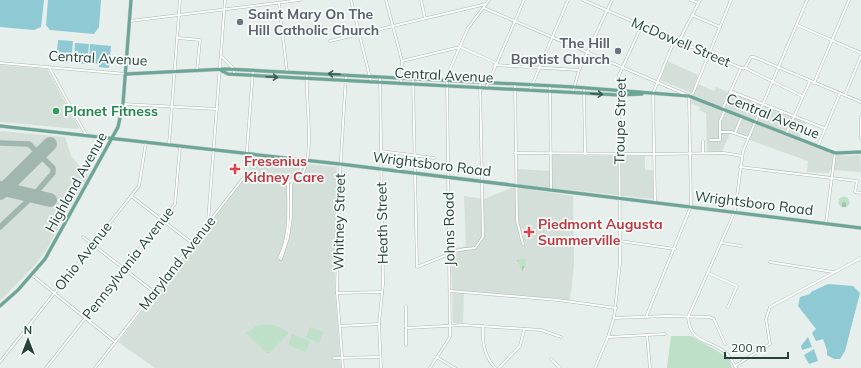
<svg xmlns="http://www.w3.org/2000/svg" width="861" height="368" font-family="Mulish,sans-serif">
<defs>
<pattern id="cemetery-stones" width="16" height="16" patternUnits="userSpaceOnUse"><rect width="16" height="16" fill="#bfe0c8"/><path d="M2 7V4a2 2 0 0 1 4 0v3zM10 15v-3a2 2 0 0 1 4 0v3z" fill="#a4c1ad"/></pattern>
</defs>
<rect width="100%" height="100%" fill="#e6efeb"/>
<g fill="#d4dfda">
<polygon points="667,61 698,75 695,83 714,91 716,87 728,92 729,90 807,120 798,141 832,154 847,156 860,155 861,172 830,170 829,173 807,172 808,161 730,133 722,152 707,152 706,113 699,110 700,107 690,103 694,94 660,80"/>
<polygon points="0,65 47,69 79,127 78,129 0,122"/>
<polygon points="0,131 65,137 71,156 88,176 46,250 35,265 0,301"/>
<polygon points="552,155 645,156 645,170 653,170 653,199 518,184 518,169 552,171"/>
<polygon points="251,159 337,167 335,291 341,368 155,368 118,342 247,176"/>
<polygon points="514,187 573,196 574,265 570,301 464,291 463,323 453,323 451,249 466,246 464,196 484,199"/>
</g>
<g fill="url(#cemetery-stones)">
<circle cx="844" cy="202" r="5.5"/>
<polygon points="525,258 526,264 522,271 517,260"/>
</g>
<g fill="#bfe0c8">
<polygon points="269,324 282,328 289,333 269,353 267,353 246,333 256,326"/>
<polygon points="310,327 324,332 319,343 306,338"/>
<polygon points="292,334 310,341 306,352 288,345"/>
<polygon points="671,336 691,336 719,352 730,360 732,368 667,368"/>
</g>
<g fill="#8ec9d4">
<polygon points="0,0 44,0 41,27 34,30 0,27"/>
<polygon points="48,0 101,0 99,27 94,34 50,30 46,25"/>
<polygon points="58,40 73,41 71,63 56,62"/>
<polygon points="75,43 89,44 87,64 74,63"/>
<polygon points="90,44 111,46 109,68 99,67 99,64 89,63"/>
<polygon points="828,284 853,286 860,293 845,351 840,359 834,359 827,355 827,350 823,339 816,341 812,333 816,329 798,306 800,297 810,294 811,292"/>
<polygon points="808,337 812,347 802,350 801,346"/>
<polygon points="814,349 818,361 809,364 804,355"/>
</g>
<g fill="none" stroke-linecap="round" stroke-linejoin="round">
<polyline stroke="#a2b6b0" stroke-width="5.5" points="0,143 29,144 53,168 53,173 33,196 0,227"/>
<g stroke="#a2b6b0" stroke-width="14">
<polyline points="0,188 50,200"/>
<polyline points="0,193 50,144"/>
</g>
<g stroke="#a8b8b2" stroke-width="3">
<g id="minor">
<polyline points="351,0 371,82"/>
<polyline points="386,0 402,61 401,83"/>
<polyline points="421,0 425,18"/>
<polyline points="583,0 741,68 745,68 751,57 754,57 861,102"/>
<polyline points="691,0 698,3"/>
<polyline points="279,3 287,72"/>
<polyline points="484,8 687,95"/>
<polyline points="692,15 720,27"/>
<polyline points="130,21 300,0"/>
<polyline points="797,25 861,53"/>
<polyline points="283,32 321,26"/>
<polyline points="178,38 200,40 197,71"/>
<polyline points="330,41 486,4"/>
<polyline points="679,41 700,0"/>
<polyline points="222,57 234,69 234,74"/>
<polyline points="402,61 460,47 496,63"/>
<polyline points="0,63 126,74"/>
<polyline points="495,65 579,70"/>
<polyline points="49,67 86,135"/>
<polyline points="745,68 802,96"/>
<polyline points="380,77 383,284 379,324 381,368"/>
<polyline points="413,79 417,267 449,254"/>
<polyline points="814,83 849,0"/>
<polyline points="515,84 517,221 523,244"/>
<polyline points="550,86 551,189"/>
<polyline points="584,87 585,154"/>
<polyline points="486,88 524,0"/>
<polyline points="530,90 568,0"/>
<polyline points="730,91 824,128"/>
<polyline points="573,92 579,70 612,0"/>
<polyline points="845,95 861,56"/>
<polyline points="123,104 217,109"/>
<polyline points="723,108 741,68"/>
<polyline points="861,117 861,138"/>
<polyline points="720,132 731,132 748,138"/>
<polyline points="735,133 742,116"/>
<polyline points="786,134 810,81"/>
<polyline points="710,140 720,140 720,121 725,110"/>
<polyline points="703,141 703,153"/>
<polyline points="169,144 180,0"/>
<polyline points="818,146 840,93"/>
<polyline points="381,151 434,158"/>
<polyline points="515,153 655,154 724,153 742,156"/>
<polyline points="740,167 857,181 855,192 861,193"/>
<polyline points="131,196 192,243"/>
<polyline points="655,202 653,93 675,39"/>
<polyline points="208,222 225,0"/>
<polyline points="826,223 835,153"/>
<polyline points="83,237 154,292"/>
<polyline points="620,241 675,249"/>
<polyline points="722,243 741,246"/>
<polyline points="466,249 475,248 483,237 480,82"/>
<polyline points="449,252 465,249"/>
<path d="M279 258C291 234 288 208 288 183L300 171 303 161"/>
<path d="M281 259 288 238 291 217V185L294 179 303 173C315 150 305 100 307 73"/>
<polyline points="770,262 833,272"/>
<polyline points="708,273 737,286 728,307"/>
<polyline points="32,275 115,342"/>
<polyline points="450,291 558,300 616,308"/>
<polyline points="337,293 382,292"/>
<polyline points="406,306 406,345"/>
<polyline points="646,317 691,206 689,96 693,93 731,0"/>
<polyline points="614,318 666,316 709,317 714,319 725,344"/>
<polyline points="340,326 379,324"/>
<path d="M483 326C482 343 484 355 495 368"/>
<polyline points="406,328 464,325 541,330 561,337"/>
<polyline points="647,335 650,368"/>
<polyline points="609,337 665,334"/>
<polyline points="334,358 379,357"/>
<polyline points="438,358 455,368"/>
<polyline points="551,359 560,368"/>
<polyline points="0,362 139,186 146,142"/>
<polyline points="735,366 770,344 766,319 770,307 861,258"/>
<polyline points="46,368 175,204 180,146"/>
<polyline points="95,368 245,176 253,70"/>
<polyline points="343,368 337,293 339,190 346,75"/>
<polyline points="430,368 450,337 447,76 468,28 489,0"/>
<polyline points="499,368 520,346 524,330"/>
<polyline points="595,368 608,337 614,318 620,263 619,75 642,25"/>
<path d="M736 368C734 364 731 358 727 354 712 339 690 345 688 317L735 211 743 151 807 0"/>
</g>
</g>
<g stroke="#c2cac8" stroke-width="4">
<g id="major">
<polyline points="220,70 228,74 619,95 642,94"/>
<polyline points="126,74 226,69 574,87 689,96 835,153 861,152"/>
<polyline points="0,126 340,164 861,228"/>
<polyline points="0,306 18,290 45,259 118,127 123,104 131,0"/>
</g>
</g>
<use href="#minor" stroke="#fff" stroke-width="2"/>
<use href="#major" stroke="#6aa596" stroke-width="3"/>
</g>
<defs><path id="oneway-shaft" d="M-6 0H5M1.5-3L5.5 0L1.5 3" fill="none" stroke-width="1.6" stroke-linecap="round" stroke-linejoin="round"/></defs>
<g stroke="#365b51">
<use href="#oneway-shaft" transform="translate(334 74) rotate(-177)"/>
<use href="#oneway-shaft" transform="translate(272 77) rotate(3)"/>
<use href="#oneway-shaft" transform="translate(597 94) rotate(4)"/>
</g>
<g fill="#6b7280" stroke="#f7fbf9" stroke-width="1.5">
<circle cx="240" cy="22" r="4"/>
<circle cx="618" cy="51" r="4"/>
</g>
<circle fill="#2e9e5b" stroke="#f7fbf9" stroke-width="1.5" cx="56" cy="111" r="4"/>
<g fill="#e0444e" stroke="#f7fbf9" stroke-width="1.5">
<path d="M233 163h4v4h4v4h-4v4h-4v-4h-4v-4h4z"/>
<path d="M527 226h4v4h4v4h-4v4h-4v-4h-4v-4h4z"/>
</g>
<g text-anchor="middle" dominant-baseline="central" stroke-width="3.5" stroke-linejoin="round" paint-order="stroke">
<g font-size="14" font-weight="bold" fill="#5b616d" stroke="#f7fbf9" text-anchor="start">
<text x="248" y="14">Saint Mary On The<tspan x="248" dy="16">Hill Catholic Church</tspan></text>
<text x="610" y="43" text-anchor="end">The Hill<tspan x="610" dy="16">Baptist Church</tspan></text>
</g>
<g font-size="14" fill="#24423a" stroke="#f7fbf9">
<text transform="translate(681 42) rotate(23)">McDowell Street</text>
<text transform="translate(98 58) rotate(3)">Central Avenue</text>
<text transform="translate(444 75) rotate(3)">Central Avenue</text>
<text transform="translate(773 116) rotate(22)">Central Avenue</text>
<text transform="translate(620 121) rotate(-89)">Troupe Street</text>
<text transform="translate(432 164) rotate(7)">Wrightsboro Road</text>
<text transform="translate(76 182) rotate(-61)">Highland Avenue</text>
<text transform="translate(754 203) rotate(7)">Wrightsboro Road</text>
<text transform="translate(339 222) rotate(-89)">Whitney Street</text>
<text transform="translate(382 223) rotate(-91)">Heath Street</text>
<text transform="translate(449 229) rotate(-91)">Johns Road</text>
<text transform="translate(83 256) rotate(-52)">Ohio Avenue</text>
<text transform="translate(128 263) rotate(-52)">Pennsylvania Avenue</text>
<text transform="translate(177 263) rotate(-52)">Maryland Avenue</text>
</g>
<g font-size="14" font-weight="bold" fill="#27864d" stroke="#f7fbf9" text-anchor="start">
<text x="64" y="111">Planet Fitness</text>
</g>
<g font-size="14" font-weight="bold" fill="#be3a42" stroke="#f7fbf9" text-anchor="start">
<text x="244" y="161">Fresenius<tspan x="244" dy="16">Kidney Care</tspan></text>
<text x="538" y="224">Piedmont Augusta<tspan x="538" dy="16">Summerville</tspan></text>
</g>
</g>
<g transform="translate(28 340)" stroke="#f7fbf9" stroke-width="3" paint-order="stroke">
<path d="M0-3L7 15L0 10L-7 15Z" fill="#24423a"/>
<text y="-6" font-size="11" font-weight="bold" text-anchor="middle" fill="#24423a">N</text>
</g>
<path d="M725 352v6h63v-6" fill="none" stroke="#24423a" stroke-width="2"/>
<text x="731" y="352" font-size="12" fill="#24423a" stroke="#f7fbf9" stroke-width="3" paint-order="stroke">200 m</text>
</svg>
